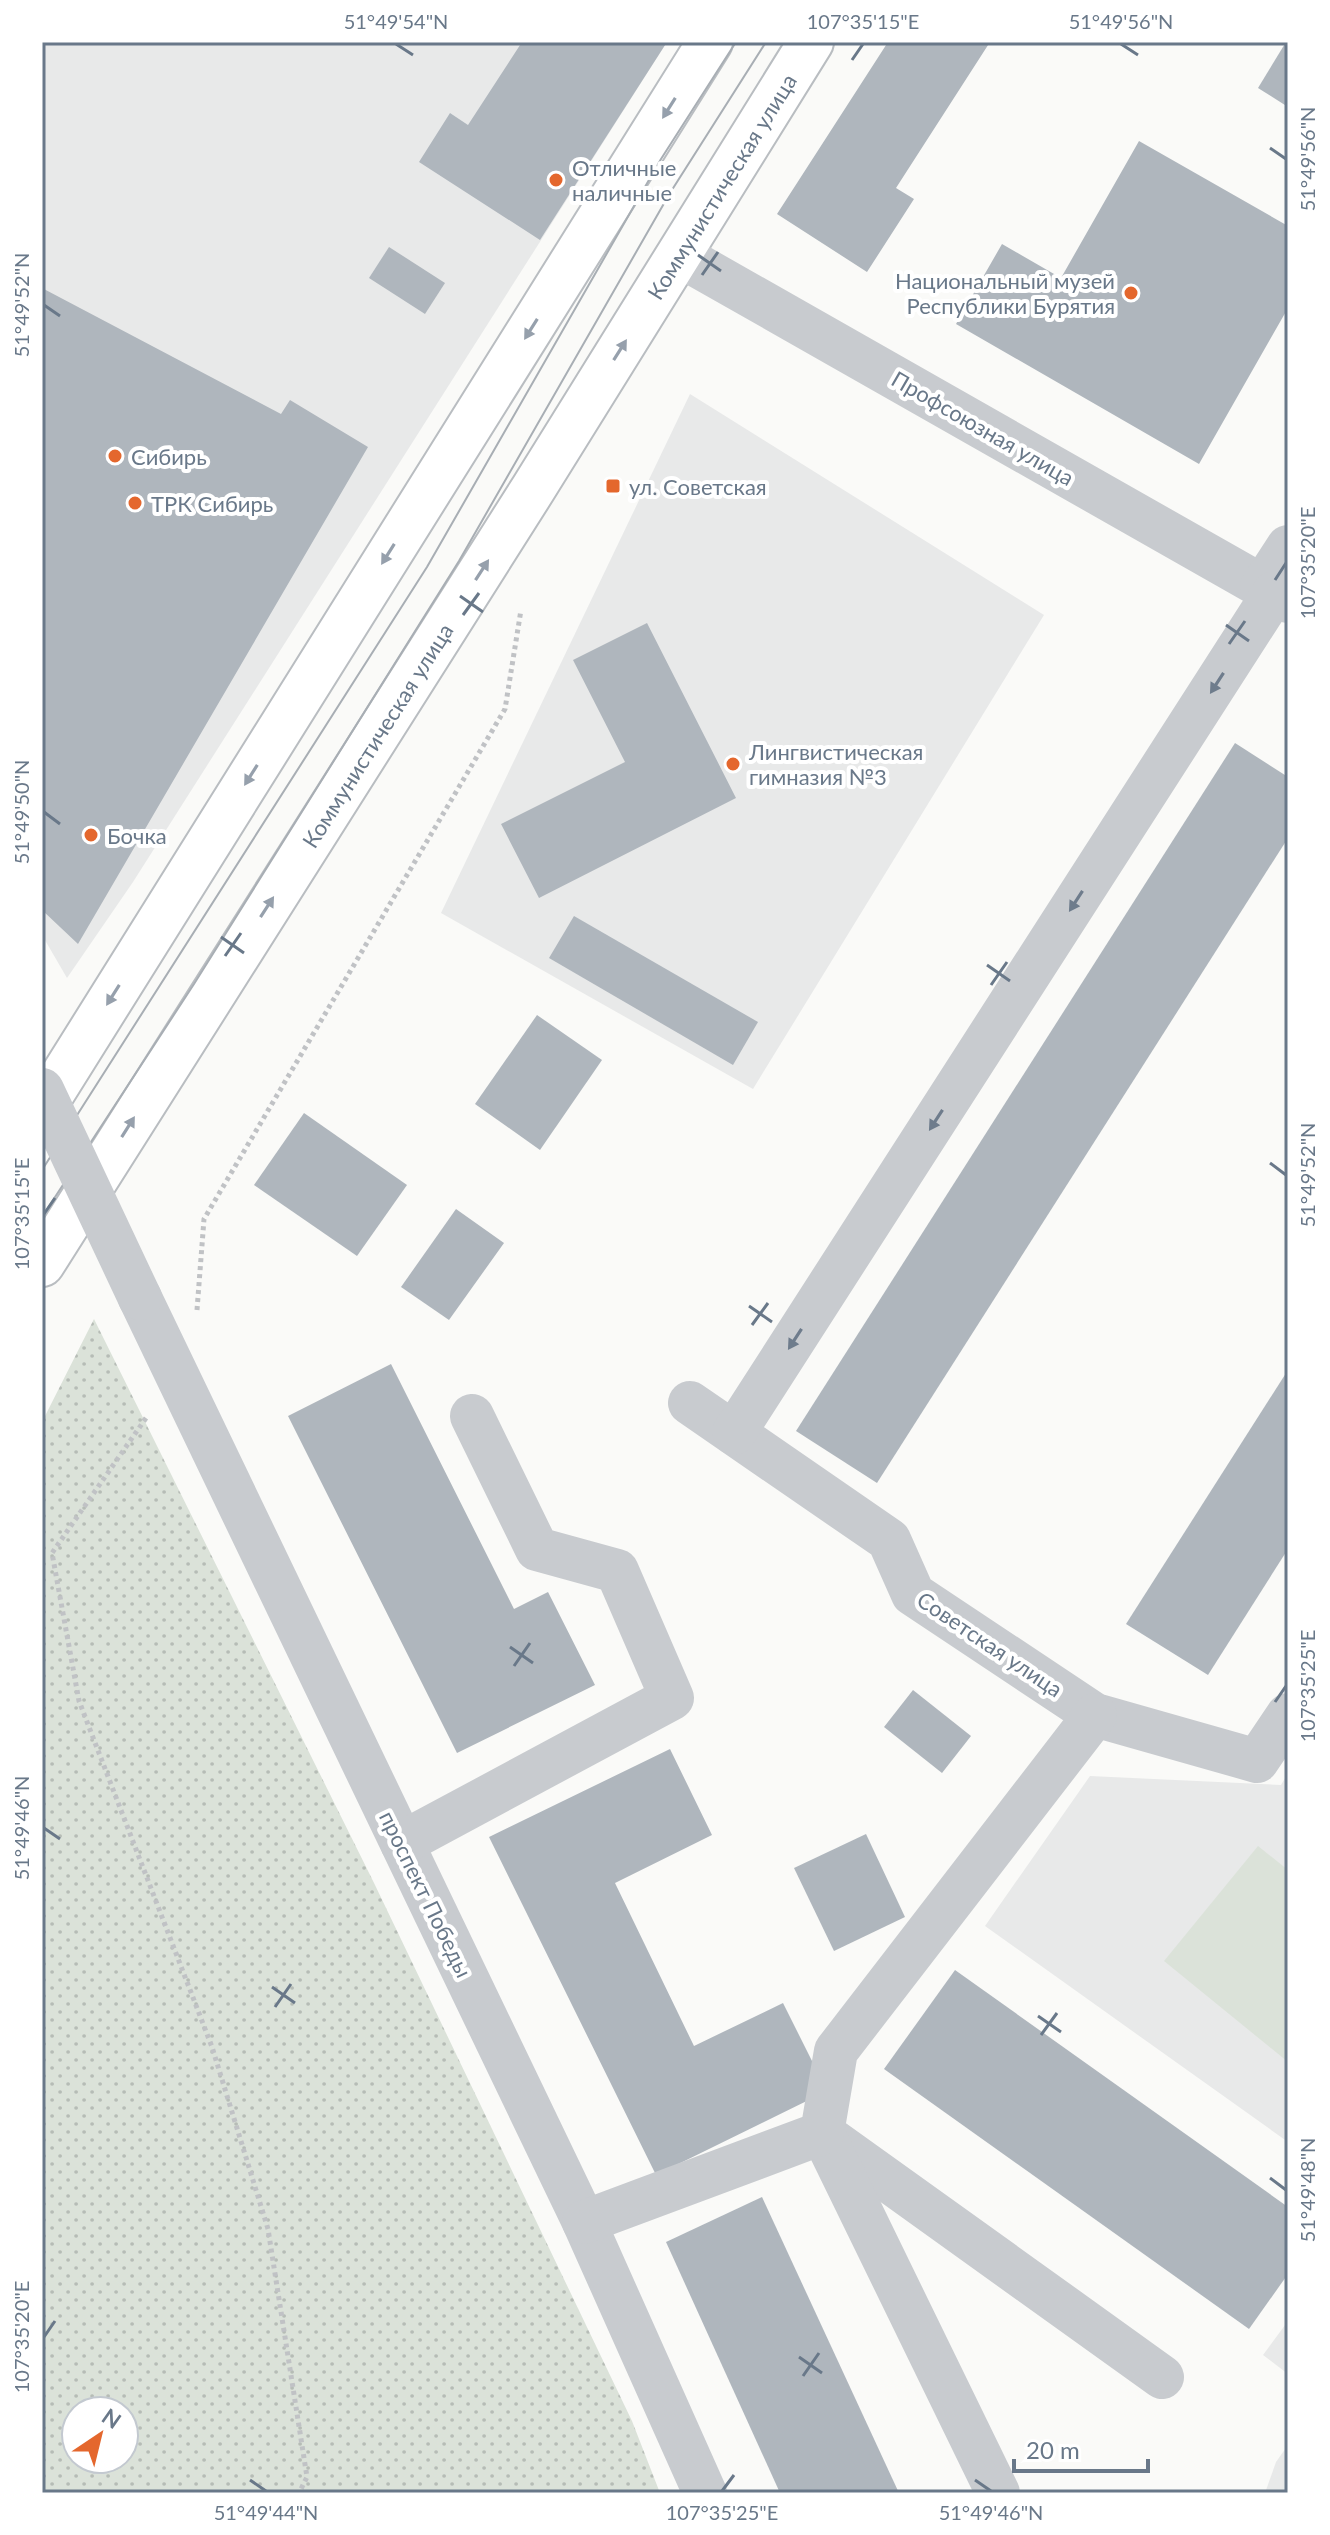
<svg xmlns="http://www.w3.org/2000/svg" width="1330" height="2535" font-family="Lato,sans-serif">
<defs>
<pattern id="green-dots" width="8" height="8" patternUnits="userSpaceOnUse" patternTransform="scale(2)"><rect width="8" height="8" fill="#dbe2d9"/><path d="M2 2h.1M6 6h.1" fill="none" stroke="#b6bcb6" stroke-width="1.8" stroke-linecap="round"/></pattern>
</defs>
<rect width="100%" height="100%" fill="#fafaf8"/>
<g fill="#e8e9e9">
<polygon points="42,42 667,42 133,882 67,978 42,935"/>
<polygon points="690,394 1044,615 753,1089 441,913"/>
<polygon points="1288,1773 1288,2142 985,1926 1090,1776 1281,1785"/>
<polygon points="1288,2321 1288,2374 1263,2355"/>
<polygon points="1288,2445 1288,2493 1265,2493 1276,2462"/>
</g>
<path fill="url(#green-dots)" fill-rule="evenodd" d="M94 1319 375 1885 632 2421 660 2493H42V1422ZM76 2411H124V2459H76Z"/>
<polygon fill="#dbe2d9" points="1258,1846 1288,1870 1288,2062 1164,1961"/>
<g fill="#afb6bd">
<polygon points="522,42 667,42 540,240 419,162 450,113 468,125"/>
<polygon points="888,42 990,42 896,188 914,199 867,272 777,214"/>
<polygon points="1286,42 1288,42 1288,107 1258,88"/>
<polygon points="1139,141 1288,226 1288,308 1199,464 956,324 1002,244 1061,278"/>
<polygon points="389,247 445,283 425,314 369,278"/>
<polygon points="42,288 281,414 290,400 368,447 78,944 42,910"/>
<polygon points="647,623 736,798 539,898 501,824 625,762 573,660"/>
<polygon points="1235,743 1288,777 1288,838 877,1483 796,1431"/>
<polygon points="574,916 758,1022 733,1065 549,958"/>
<polygon points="537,1015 602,1060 540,1150 475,1104"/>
<polygon points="304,1113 407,1185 357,1256 254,1185"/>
<polygon points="456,1209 504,1243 449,1320 401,1287"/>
<polygon points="391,1364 514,1609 548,1592 595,1685 457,1753 288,1416"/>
<polygon points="1288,1370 1288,1549 1208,1675 1126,1624"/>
<polygon points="913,1690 971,1736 942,1773 884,1727"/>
<polygon points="670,1749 712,1835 615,1883 694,2046 783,2003 827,2091 656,2175 489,1837"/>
<polygon points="866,1834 905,1917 834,1951 794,1868"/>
<polygon points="955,1970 1288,2207 1288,2274 1249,2329 884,2069"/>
<polygon points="762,2197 899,2493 780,2493 666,2242"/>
</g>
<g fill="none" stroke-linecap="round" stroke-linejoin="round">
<g stroke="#b9bdc1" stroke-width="48">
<g id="major">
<polyline points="42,1109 710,42"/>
<path id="s1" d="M42 1264 533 489 811 42"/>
</g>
</g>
<g stroke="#c0c2c5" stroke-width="5" stroke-dasharray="4 4" stroke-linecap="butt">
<polyline points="197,1310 204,1219 505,709 521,610"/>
<polyline points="146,1418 52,1553 79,1701 212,2047 268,2229 307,2477 299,2493"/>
</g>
<g stroke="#c8cbcf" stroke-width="44">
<polyline points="679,255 1288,601"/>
<polyline points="1262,587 1288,547"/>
<polyline points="140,1298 584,2222 705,2493"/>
<polyline points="690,1403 889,1540 913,1594 1095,1715 1257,1761 1288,1715"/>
<polyline points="734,1433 1274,593"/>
<polyline points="402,1843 672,1698 617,1571 537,1549 472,1416"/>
<polyline points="822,2133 1162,2377"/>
<polyline points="825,2138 998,2493"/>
<polyline points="584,2222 822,2133 836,2051 1095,1715"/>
</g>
<use href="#major" stroke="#fff" stroke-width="44"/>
<g stroke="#a8aeb4" stroke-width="2">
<polyline points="42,1170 427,567 661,159 736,42"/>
<polyline points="42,1217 194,984 459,561 670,193 766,42"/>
</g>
<polyline stroke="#c8cbcf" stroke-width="44" points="42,1090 140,1298"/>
</g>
<defs><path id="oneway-solid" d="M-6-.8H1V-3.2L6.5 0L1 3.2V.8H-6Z" transform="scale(2)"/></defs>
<g fill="#96a0ac">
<use href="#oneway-solid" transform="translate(669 108) rotate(122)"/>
<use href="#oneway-solid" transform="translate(531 329) rotate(122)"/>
<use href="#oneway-solid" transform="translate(620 350) rotate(-58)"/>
<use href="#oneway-solid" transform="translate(388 554) rotate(122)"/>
<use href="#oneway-solid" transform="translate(482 570) rotate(-57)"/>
<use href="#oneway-solid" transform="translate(251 775) rotate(122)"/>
<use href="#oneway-solid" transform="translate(267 907) rotate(-57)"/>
<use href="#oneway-solid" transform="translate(113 995) rotate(122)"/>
<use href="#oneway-solid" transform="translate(128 1127) rotate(-58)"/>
</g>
<g fill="#6e7c8c">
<use href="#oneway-solid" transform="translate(1217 683) rotate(123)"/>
<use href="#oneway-solid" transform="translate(1076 901) rotate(123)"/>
<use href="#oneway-solid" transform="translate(936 1120) rotate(123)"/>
<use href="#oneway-solid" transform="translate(795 1339) rotate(123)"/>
</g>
<path fill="none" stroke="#697889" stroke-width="3" d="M396 44 413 55M1121 44 1138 55M852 60 863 44M1270 148 1286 159M698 255 721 271M702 275 718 252M44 305 60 316M1275 580 1286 563M460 596 483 612M463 615 479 593M1226 625 1249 641M1229 644 1245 621M44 812 60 824M221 937 244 953M225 956 241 933M987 965 1010 981M991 985 1007 962M1270 1163 1286 1175M44 1214 55 1198M749 1306 772 1322M752 1325 768 1303M510 1647 533 1663M514 1666 530 1643M1275 1702 1286 1686M44 1828 60 1839M272 1987 295 2003M275 2007 291 1984M1038 2016 1061 2032M1041 2035 1057 2013M1270 2178 1286 2190M44 2337 55 2321M799 2357 822 2373M803 2376 819 2353M250 2480 266 2491M975 2480 991 2491M722 2491 734 2475"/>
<g fill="#e4672d" stroke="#fff" stroke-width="3">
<circle cx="556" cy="180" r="8"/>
<circle cx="1131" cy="293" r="8"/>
<circle cx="115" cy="456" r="8"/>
<rect x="605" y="478" width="16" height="16" rx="4"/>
<circle cx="135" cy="503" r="8"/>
<circle cx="733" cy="764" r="8"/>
<circle cx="91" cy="835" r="8"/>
</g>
<g text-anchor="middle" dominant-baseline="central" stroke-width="8" stroke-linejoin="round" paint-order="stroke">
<g font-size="22" fill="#697889" stroke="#fff" text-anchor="start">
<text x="572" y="167">Отличные<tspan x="572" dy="25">наличные</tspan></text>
<text x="1115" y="280" text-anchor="end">Национальный музей<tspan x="1115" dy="25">Республики Бурятия</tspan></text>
<text x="131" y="456">Сибирь</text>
<text x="629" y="486">ул. Советская</text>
<text x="151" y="503">ТРК Сибирь</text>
<text x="749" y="751">Лингвистическая<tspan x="749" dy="25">гимназия №3</tspan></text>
<text x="107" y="835">Бочка</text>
</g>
<g font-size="22" fill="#697889" stroke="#fff">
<text stroke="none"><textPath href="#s1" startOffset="1274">Коммунистическая улица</textPath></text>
<text transform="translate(983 428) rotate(30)">Профсоюзная улица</text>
<text stroke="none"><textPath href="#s1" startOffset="626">Коммунистическая улица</textPath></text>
<text transform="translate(990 1644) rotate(34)">Советская улица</text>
<text transform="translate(426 1894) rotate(64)">проспект Победы</text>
</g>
</g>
<rect width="1330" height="2535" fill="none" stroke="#ffffff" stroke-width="88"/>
<g transform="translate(100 2435) rotate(35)"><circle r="38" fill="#ffffff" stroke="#c3c9d0" stroke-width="2"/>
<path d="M0-6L14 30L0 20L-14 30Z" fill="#e4672d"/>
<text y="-12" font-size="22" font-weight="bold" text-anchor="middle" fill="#697889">N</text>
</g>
<path d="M1014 2459v12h134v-12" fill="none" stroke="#697889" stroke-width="4"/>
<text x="1026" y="2459" font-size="24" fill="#697889" stroke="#ffffff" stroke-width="6" paint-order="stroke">20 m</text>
<rect x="44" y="44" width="1242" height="2447" fill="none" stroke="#697889" stroke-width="3"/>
<g font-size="20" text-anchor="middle" fill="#697889">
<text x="396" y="29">51°49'54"N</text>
<text x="863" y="29">107°35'15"E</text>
<text x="1121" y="29">51°49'56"N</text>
<text transform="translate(1308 159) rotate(-90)" y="7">51°49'56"N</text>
<text transform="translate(22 305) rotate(-90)" y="7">51°49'52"N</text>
<text transform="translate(1308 563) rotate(-90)" y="7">107°35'20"E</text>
<text transform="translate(22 812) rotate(-90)" y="7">51°49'50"N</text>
<text transform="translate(1308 1175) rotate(-90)" y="7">51°49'52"N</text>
<text transform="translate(22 1214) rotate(-90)" y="7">107°35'15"E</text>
<text transform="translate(1308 1686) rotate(-90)" y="7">107°35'25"E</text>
<text transform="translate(22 1828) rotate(-90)" y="7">51°49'46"N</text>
<text transform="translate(1308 2190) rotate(-90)" y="7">51°49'48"N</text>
<text transform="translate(22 2337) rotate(-90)" y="7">107°35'20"E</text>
<text x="266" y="2520">51°49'44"N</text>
<text x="722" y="2520">107°35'25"E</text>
<text x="991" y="2520">51°49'46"N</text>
</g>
</svg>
